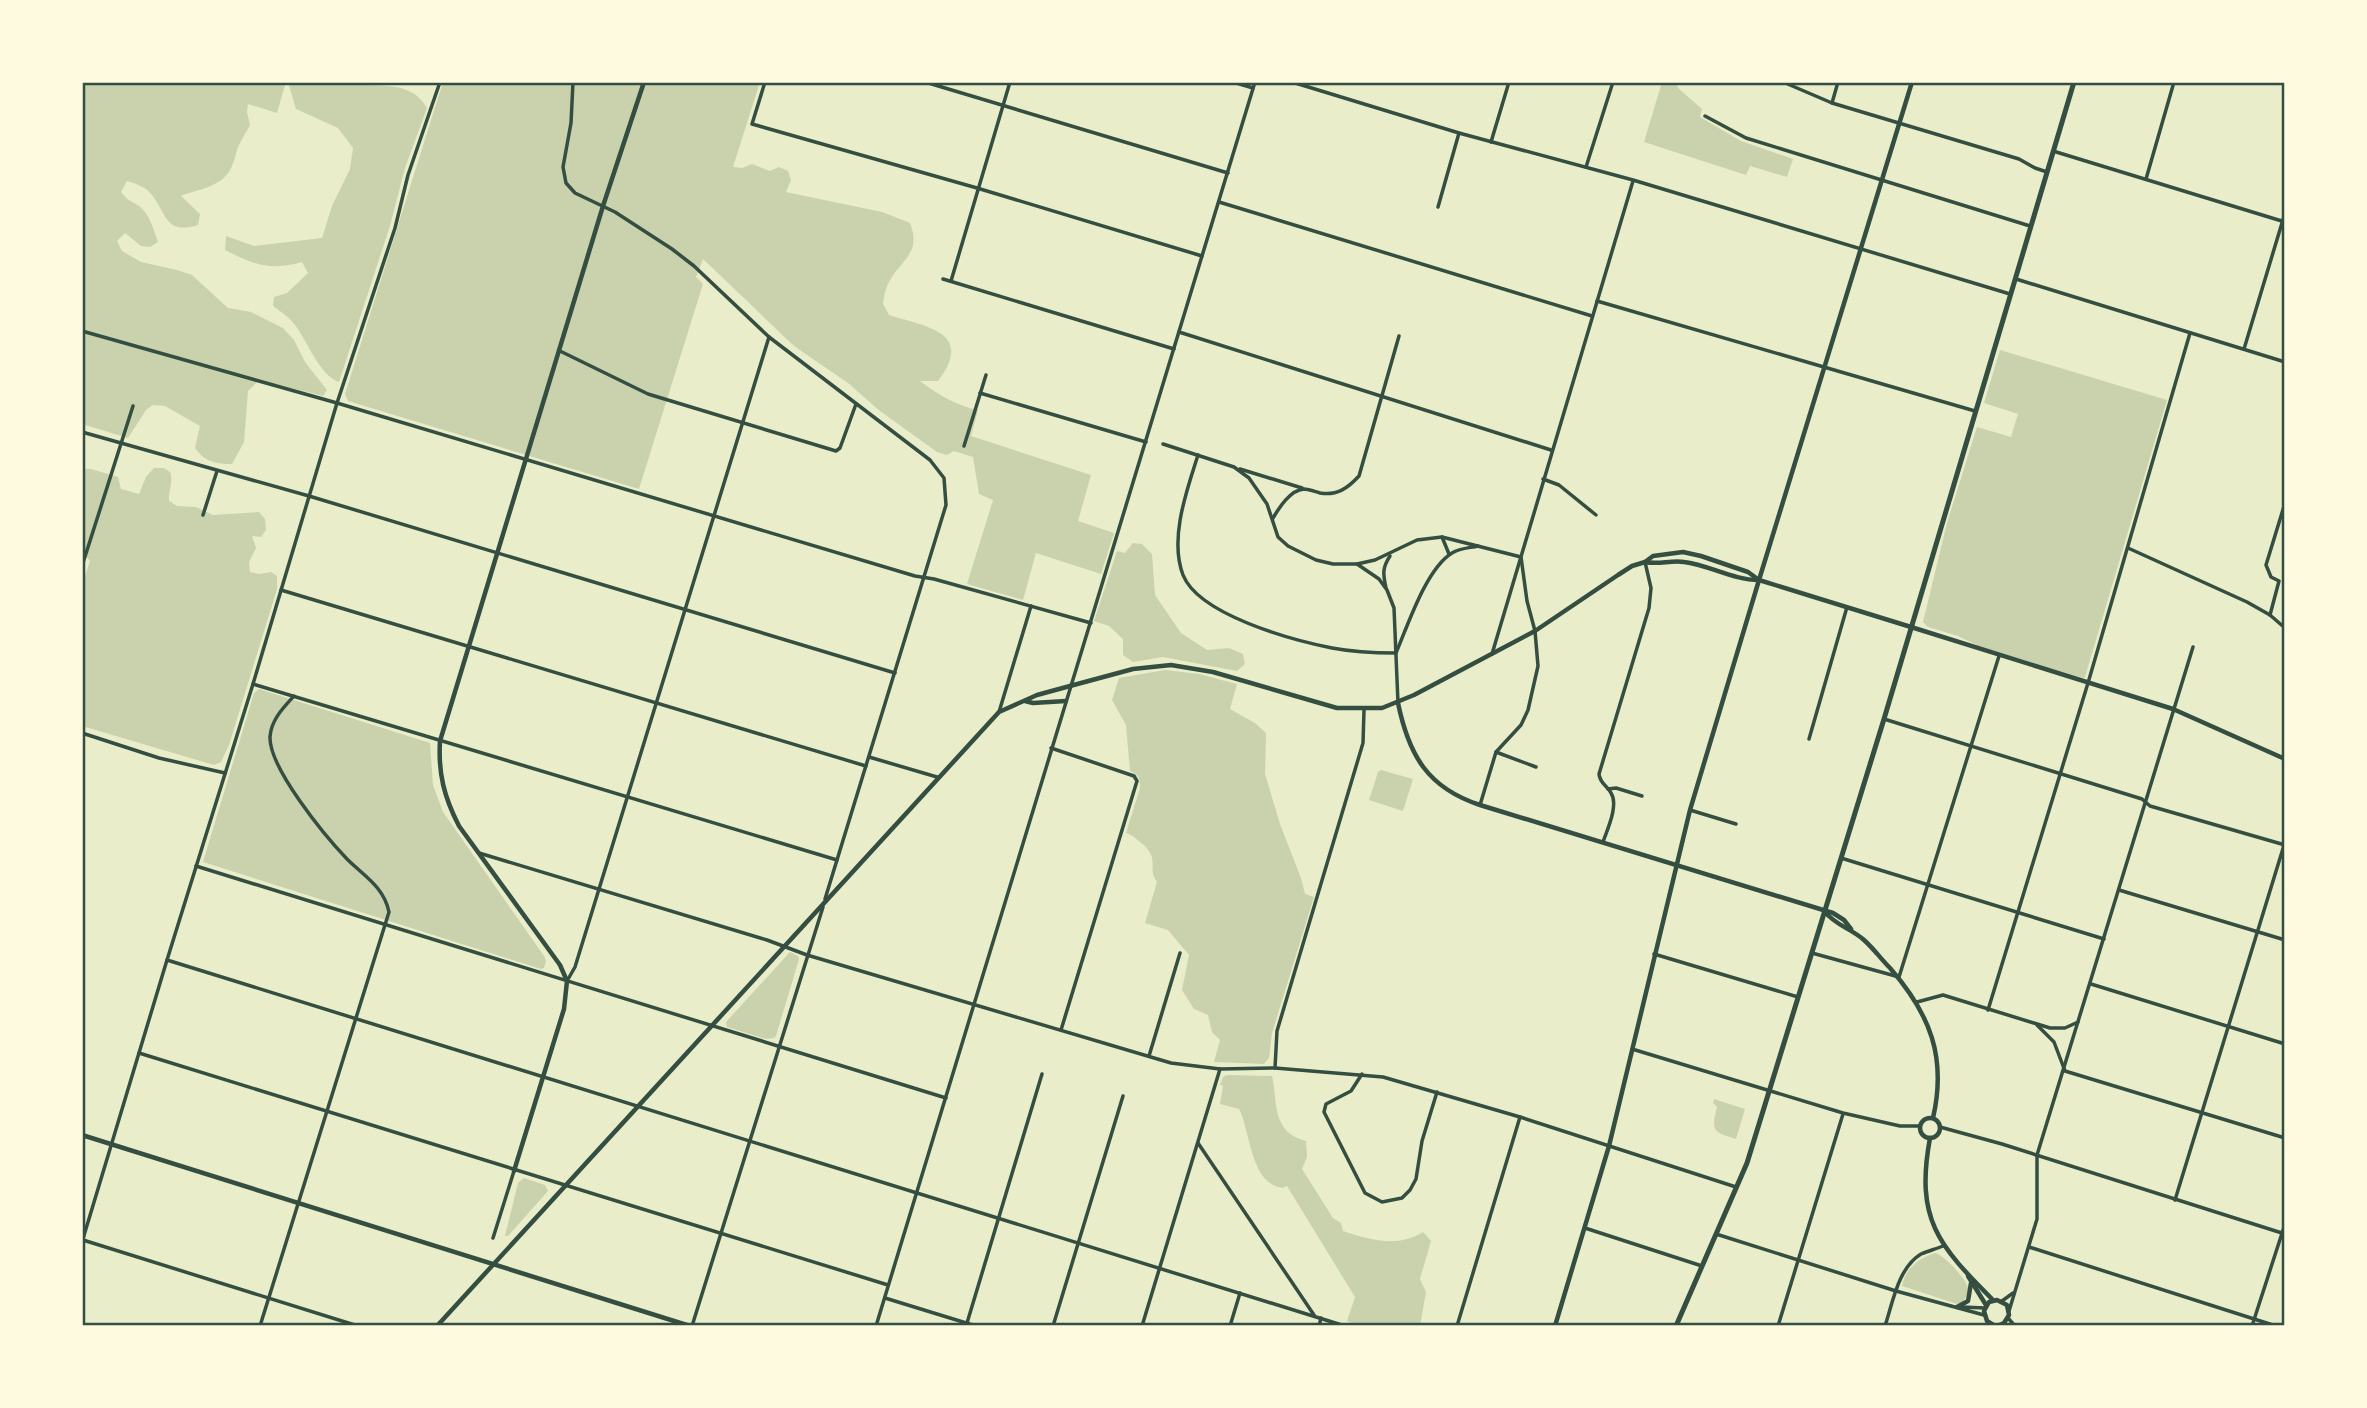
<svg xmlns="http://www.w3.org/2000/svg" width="2367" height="1408" font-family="'Source Sans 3',sans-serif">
<rect width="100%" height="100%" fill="#e9edc9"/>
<g fill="#cad2ad">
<path d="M82 82H286L277 113 248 104 247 112 250 125C246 133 240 141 237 150 232 170 228 179 208 187 199 191 189 192 181 196L200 214 198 225C165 235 167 214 152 195 146 187 137 184 127 181L121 192C127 200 131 201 139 206 150 214 153 229 158 242L150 247 141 246 125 233 117 241 122 251 141 262 177 270 192 275 228 308 251 312 283 328 294 340 305 362 327 390 323 396 259 380 248 391 244 442 232 464C216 464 205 462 195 448L200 426 165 406 153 405 146 410 128 438 82 424Z"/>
<path d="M288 82H366L367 85C392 86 414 85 427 108L405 168 390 226 339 382C320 376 307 341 295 325 289 317 281 312 273 306L274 297 287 293 308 273 302 262C269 271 255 265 225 250L226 236 254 246 322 238 332 206 350 169 353 148 338 128 296 109Z"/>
<path d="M443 82H760L733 167 742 168 752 164 770 171 779 167 788 171 791 180 786 192 882 212 910 223C922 254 901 259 889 282 885 289 884 297 883 304L889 315C927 327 975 332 938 381H920C937 394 957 406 978 410L971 436 1091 475 1078 521 1114 533 1101 574 1036 553 1023 600 967 584 993 500 979 494 973 457 954 451 947 455 937 452 880 411 848 383 794 346 703 259 696 277 703 284 639 489 348 401 345 394Z"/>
<polygon points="1662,82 1675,82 1679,89 1702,109 1700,117 1741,141 1793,159 1787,177 1750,166 1746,175 1644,142"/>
<polygon points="2000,350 2167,400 2085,677 2083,678 1983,648 1958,636 1928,627 1923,622 1947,523 1977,427 2011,437 2018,414 1984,403"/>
<path d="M154 468H164L170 472C174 482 168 490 169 501L177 506 196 507 213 515 259 512 265 519 266 530 261 537 252 536 256 548 249 562 250 572 259 574 271 572 277 576V589L229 745 221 762 214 765 82 726V585L90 561 82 551V469H91L118 477 121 489 139 494 146 477Z"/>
<polygon points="1133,543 1142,544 1152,554 1155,595 1181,633 1207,650 1229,648 1243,654 1245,664 1237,671 1163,657 1133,662 1123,655 1123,639 1109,626 1094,621 1117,551 1125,553"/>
<path d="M1165 670 1199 674 1237 684 1230 709 1255 723 1266 733 1265 774 1280 824 1301 878 1305 894 1314 897 1272 1033 1269 1058 1264 1064 1214 1062 1220 1040 1212 1032 1208 1015 1194 1009 1182 990 1189 955 1168 930 1145 923 1157 882C1146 867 1162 859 1140 842 1135 838 1133 835 1126 833L1140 788C1140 778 1139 775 1130 771L1126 725 1112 700 1119 678Z"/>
<polygon points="259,689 430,743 433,785 443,812 544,956 546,961 544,968 541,969 203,862 254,693"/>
<polygon points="1381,770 1413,779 1403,811 1369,800 1378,772"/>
<polygon points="790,952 798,956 799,959 776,1036 774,1038 766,1039 727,1027 726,1022"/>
<path d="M1227 1075 1272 1076C1278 1103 1271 1132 1306 1141L1307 1157 1302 1169 1333 1218 1341 1223 1343 1231C1370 1240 1398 1248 1423 1232L1431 1241 1420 1279 1426 1292 1420 1326H1360L1347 1321 1355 1297 1287 1186 1283 1188C1250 1184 1251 1132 1239 1109L1220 1104 1223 1086 1220 1085 1223 1077Z"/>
<path d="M1714 1099 1745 1109 1736 1139C1713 1132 1711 1131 1717 1107L1713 1103Z"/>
<polygon points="524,1178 545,1185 548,1191 508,1236 505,1236 518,1183"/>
<path d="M1935 1253C1944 1255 1963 1276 1967 1285 1970 1291 1966 1297 1963 1302L1957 1304 1902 1286C1905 1269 1919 1258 1935 1253Z"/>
</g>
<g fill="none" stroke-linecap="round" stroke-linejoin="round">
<g stroke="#344e41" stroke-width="3.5">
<polyline points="573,82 571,123 563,167 566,183 575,193 615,212 672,249 694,266 769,337 930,460 944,478 946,505 825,899"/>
<polyline points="765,82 752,124 977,188 1202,256"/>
<polyline points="925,82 1228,173"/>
<polyline points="1233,82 1253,88"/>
<polyline points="1292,82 1459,133 1633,180 2010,294"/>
<polyline points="1783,82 1832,103 2019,159 2035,168 2047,172"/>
<polyline points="1832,103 1838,82"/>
<polyline points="1705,116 1746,138 2030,226"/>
<polyline points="1491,142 1509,82"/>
<polyline points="2053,151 2285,222"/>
<polyline points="1586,167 1613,82"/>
<polyline points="2146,179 2174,82"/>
<polyline points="1219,202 1592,316"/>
<polyline points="1438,207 1459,133"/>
<polyline points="943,279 1174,349"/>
<polyline points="2016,279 2285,362"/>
<polyline points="951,281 1010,82"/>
<polyline points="1597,301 1975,411"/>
<polyline points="82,331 337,403 915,576 934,579 1091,623"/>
<polyline points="1179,332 1551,450"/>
<polyline points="2244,349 2285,213"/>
<polyline points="560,351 648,394 836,451 840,448 856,404"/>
<polyline points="980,393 1146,442"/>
<polyline points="82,432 309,496 895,673"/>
<polyline points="1163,444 1234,467 1249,478 1267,504 1278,537 1288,546 1316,560 1333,564 1357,564 1379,579 1387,590 1394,608 1398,703"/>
<polyline points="964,446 986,375"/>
<path d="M1198 455C1187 490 1169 538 1183 575 1199 615 1292 640 1332 648 1353 652 1374 653 1396 653 1408 625 1426 569 1452 553 1460 548 1469 548 1478 546"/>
<polyline points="1240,469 1302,488"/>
<polyline points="1543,479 1559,485 1596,515"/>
<polyline points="203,515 217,471"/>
<path d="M1273 518C1279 508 1290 490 1304 489 1309 489 1316 492 1320 493 1337 496 1348 488 1359 476L1399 336"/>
<polyline points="1442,537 1449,554"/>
<polyline points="2128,548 2247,602 2270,615 2285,628"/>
<polyline points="1357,564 1375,560 1417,540 1442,537 1521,557 1527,601 1535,631 1538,666 1528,710 1521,725 1496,752 1480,805"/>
<polyline points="82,566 133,406"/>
<path d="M1386 588C1383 574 1382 568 1390 556"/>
<polyline points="281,590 866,766"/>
<polyline points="2270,615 2279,581 2271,577 2266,565 2285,503"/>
<polyline points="1492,654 1633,181"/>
<polyline points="253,684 837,860"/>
<polyline points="999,712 1031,606"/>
<polyline points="1884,719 2142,799 2150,806 2285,845"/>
<polyline points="82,733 159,758 225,773"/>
<polyline points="1809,739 1847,607"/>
<polyline points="1051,748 1134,776 1137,781 1061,1030"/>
<polyline points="1496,752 1536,767"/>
<polyline points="869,757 937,777"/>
<polyline points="1608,789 1616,788 1642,796"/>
<polyline points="1690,810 1736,824"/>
<path d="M1603 842C1607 830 1619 805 1611 793 1607 785 1600 784 1599 774L1649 608 1651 588 1645 562"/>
<polyline points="479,853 767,940 807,955 1171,1063 1220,1069 1275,1068 1383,1077 1520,1117 1736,1187"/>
<polyline points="1841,858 2104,939"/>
<polyline points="196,866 946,1098"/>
<polyline points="2119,890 2285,940"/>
<polyline points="1812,953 1899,977 1999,656"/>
<polyline points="1654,954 1798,997"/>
<polyline points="167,960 1345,1326"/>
<polyline points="567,981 575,967 769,337"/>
<polyline points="2091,984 2285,1044"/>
<polyline points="1917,1002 1943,995 2050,1028 2065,1028 2078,1022"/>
<polyline points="1988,1010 2088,683 2190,333"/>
<polyline points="2037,1025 2054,1042 2065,1071 2285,1138"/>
<polyline points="1632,1049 1843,1113 1900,1126 1920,1126"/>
<polyline points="139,1053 888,1285"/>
<polyline points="1149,1056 1180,953"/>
<polyline points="1275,1068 1277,1031 1363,743 1364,710"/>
<polyline points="1362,1074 1351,1091 1326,1104 1324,1112 1365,1193 1382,1202 1402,1198 1410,1190 1416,1179 1422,1141 1437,1092"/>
<polyline points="1940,1127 2002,1144 2285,1234"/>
<polyline points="1198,1143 1314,1315"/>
<polyline points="2175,1200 2285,842"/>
<polyline points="1585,1228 1702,1266"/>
<polyline points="1716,1234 1896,1291 1984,1315"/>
<polyline points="493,1238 514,1171"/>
<polyline points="83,1240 358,1326"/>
<polyline points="82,1242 167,960 253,684 337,403 395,228 408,175 440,82"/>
<polyline points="2029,1247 2276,1326"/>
<polyline points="885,1298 976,1326"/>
<polyline points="2002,1301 2013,1293"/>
<polyline points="1962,1307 1985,1308"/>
<polyline points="2009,1311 2037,1219 2037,1155 2193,647"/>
<polyline points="2008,1318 2015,1326"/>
<polyline points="967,1323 1042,1074"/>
<path d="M260 1326 389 912C384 887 364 876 347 859 325 836 269 768 270 737 271 720 283 708 294 696"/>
<polyline points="692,1326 823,907"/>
<polyline points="876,1326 1255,82"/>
<polyline points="1053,1326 1123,1096"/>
<polyline points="1142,1326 1220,1069"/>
<polyline points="1230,1326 1240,1293"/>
<polyline points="1319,1326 1321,1318"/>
<polyline points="1457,1326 1520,1117"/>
<polyline points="1778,1326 1843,1114"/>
<path d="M1885 1326C1893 1302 1898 1268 1921 1254 1928 1251 1936 1249 1943 1246"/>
<polyline points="2252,1326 2285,1224"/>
</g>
<g stroke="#344e41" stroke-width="4.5">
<polyline points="1911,627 2173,709 2285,759"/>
<path d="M1398 703C1409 756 1428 788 1480 805L1833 913 1844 920 1851 929"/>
<path d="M1825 912C1835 925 1852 929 1864 940 1874 949 1881 959 1890 968 1930 1014 1947 1057 1933 1118"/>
<circle cx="1930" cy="1128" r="10"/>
<path d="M1930 1138C1915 1219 1938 1245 1993 1300"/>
<polyline points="1968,1276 1986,1305"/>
<polyline points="1957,1307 1968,1301 1971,1283"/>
<polyline points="1995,1326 1987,1321 1984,1311 1989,1302 1997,1300 2007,1305 2009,1315 2004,1323 1997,1326"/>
</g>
<g stroke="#344e41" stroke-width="4.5">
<path d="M1645 562C1658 565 1671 560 1684 562 1709 565 1733 580 1759 580L1911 627"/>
<polyline points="1025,701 1033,703 1066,701"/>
<polyline points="82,1135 690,1326"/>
<path d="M514 1171 564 1009 567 981 560 965 459 826C444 797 438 773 440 741L603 206 644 82"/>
<polyline points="437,1326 999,712 1037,695 1070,686 1133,669 1171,665 1213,672 1337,708 1382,708 1414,695 1535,631 1618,575 1632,566 1645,562 1653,556 1683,552 1701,556 1748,572 1759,580"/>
<polyline points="1555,1326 1609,1146 1690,810 1759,580 1912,82"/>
</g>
<polyline stroke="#344e41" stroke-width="5" points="1676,1326 1747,1163 1884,719 2074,82"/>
</g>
<rect width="2367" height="1408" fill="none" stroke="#fefae0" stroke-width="168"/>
<rect x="84" y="84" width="2199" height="1240" fill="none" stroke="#344e41" stroke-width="2.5"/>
</svg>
